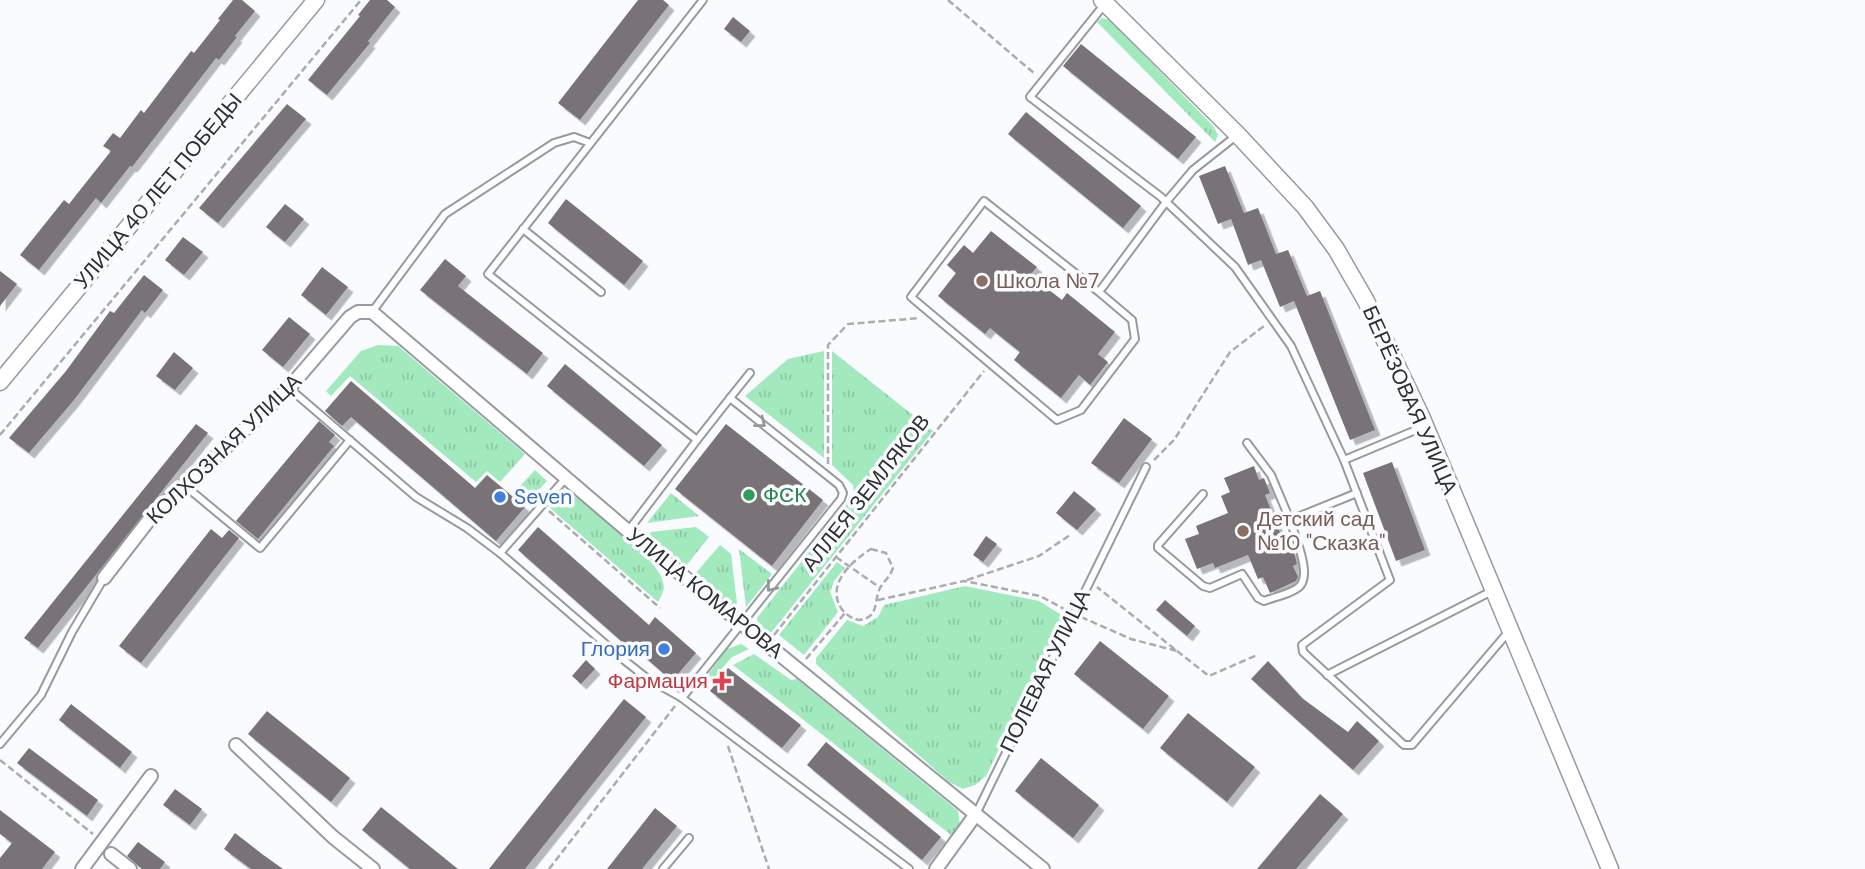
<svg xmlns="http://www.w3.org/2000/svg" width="1865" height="869" font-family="'DM Sans',sans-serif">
<defs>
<pattern id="grass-tufts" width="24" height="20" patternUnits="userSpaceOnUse" patternTransform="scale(1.75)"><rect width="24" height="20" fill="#a2e9bd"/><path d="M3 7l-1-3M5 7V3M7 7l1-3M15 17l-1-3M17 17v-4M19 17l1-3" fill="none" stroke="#8cc8a3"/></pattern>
<filter id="shadow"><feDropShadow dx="5.5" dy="5.5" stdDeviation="0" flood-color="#0004"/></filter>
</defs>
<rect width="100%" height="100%" fill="#fafbfe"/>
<g fill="url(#grass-tufts)">
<polygon points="1102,18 1110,20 1214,127 1218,135 1215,142 1097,22"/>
<polygon points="378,345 398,346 525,454 500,482 487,471 476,482 350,376 331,396 326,391 361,351"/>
<polygon points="824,351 824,458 745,396 788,359"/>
<polygon points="832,351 933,431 770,634 759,625 757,618 854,495 853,485 832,465"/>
<polygon points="535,470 547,481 532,497 520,486"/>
<polygon points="671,493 699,516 647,523"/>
<path d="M570 495 579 498C599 516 658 558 663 582 665 589 662 596 658 602L550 508Z"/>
<polygon points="696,527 709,537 686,566 649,535 651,532"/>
<polygon points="720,545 731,554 737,603 734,608 695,574"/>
<polygon points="739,549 772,574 746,607"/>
<polygon points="837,562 845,568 834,581 830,592 838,612 804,655 779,635"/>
<polygon points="965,586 1039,601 1063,616 986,776 975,785 963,789 949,782 816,664 816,658 847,620 863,626 878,617 884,605"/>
<polygon points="741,644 749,649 732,657 705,688 701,684 727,649"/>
<polygon points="754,654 791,680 797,679 958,811 960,825 951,835 733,665"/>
</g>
<g fill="#797276" filter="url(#shadow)">
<polygon points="233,0 242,0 255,11 235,36 237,37 219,60 216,58 132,167 130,166 101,203 96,198 39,270 20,255 64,200 69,204 111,151 103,146 113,133 120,138 141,110 144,113 191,51 194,53 220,20 218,19"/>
<polygon points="370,0 387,0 395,7 368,41 370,43 327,95 308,80 360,16 358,15"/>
<polygon points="638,0 663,0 669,5 580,120 558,103"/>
<polygon points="733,17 750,31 741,42 724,29"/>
<polygon points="1081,44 1196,137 1178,159 1063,66"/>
<polygon points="287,104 306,119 218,223 199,208"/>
<polygon points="1026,112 1141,206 1123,228 1008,134"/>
<polygon points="1225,166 1244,213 1258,208 1276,254 1288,250 1307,296 1320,291 1375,430 1350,440 1294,301 1280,307 1261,260 1248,265 1231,219 1218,224 1199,176"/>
<polygon points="566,199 643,261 624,285 548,223"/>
<polygon points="285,204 304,219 285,242 266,227"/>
<polygon points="991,231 1037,267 1030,275 1062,300 1067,293 1115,332 1098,354 1108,362 1090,385 1079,375 1061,398 1014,360 1020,352 990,328 985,334 938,296 956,273 947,265 964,245 973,253"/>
<polygon points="183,237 203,252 184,275 165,260"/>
<polygon points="445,259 466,276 458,286 543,353 527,374 420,290"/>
<polygon points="322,267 348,287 326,315 301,295"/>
<polygon points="0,271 17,284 0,306"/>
<polygon points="144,275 163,290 145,313 142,310 74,400 29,453 9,438 66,371 110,311 114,313"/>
<polygon points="289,317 310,334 283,367 262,350"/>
<polygon points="174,352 193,368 175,390 156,376"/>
<polygon points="565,364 662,445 644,466 547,386"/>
<polygon points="351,381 475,488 487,475 525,507 496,541 351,417 342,426 325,411"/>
<polygon points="1124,418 1152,439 1119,483 1091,463"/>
<polygon points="319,421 335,435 329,442 334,446 258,539 236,521"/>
<polygon points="196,424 208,433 38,648 24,638"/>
<polygon points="726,424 823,500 772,566 675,489"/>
<polygon points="1392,462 1425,550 1396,561 1363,473"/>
<polygon points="1254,466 1259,480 1264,478 1270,493 1265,495 1287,550 1293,548 1297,564 1293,566 1298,577 1296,581 1270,593 1263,577 1258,579 1248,555 1215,568 1213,563 1197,569 1185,539 1199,534 1196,526 1228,513 1221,496 1230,492 1224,478"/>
<polygon points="1074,491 1096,509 1077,530 1056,513"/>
<polygon points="538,527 649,625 655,617 696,653 672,681 631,645 629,648 518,550"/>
<polygon points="211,529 222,538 229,530 239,538 141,663 119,646"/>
<polygon points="986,536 997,544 983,562 973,555"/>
<polygon points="1165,600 1195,626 1187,636 1156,610"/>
<polygon points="1100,641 1169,696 1143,729 1074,674"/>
<polygon points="586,660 595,669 581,684 572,676"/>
<polygon points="1268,661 1302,698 1348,732 1357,721 1379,741 1353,770 1251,679"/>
<polygon points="728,668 801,725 782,748 710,691"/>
<polygon points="624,699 646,717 525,869 489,869"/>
<polygon points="71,704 132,752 120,768 59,720"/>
<polygon points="267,711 350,778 331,802 248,734"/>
<polygon points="1188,713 1255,767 1227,802 1160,748"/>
<polygon points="826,742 941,837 922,860 807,765"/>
<polygon points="29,748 98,800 87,816 17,763"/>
<polygon points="1041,758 1099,805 1073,838 1015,791"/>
<polygon points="175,789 202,809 190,825 163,805"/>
<polygon points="1320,794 1343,814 1296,869 1257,869"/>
<polygon points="381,807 458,869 410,869 362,830"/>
<polygon points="655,808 677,826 642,869 607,869"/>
<polygon points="0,810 55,852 42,869 0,869 0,858 12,843 0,834"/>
<polygon points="235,833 262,854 283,869 251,869 224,849"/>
<polygon points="138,842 165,862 160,869 142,869 127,856"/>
</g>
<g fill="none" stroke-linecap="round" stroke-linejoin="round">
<g stroke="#979ba1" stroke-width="10">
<g id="service">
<polyline points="1104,5 1030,97 1161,197 1235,267 1291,346 1344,460"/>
<polyline points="523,229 601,292"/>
<polyline points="1099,292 984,201 911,297 1057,420 1081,410 1135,339 1132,320 1099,292 1166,202 1193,170 1236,136"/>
<polyline points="372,312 445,214 554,143 574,137 590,143"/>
<polyline points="289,388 416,497 467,528 500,553"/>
<polyline points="730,398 750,373"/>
<polyline points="1423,427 1344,460 1390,580 1302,645 1303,652 1404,745 1412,745 1510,630"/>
<polyline points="1247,443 1271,475 1290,520 1357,493"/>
<polyline points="565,479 500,553 624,660 648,679 682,698 909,869"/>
<polyline points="184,485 260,548 350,440"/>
<path d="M1203 494 1158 545V548L1203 586 1210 588 1242 574 1258 598 1264 601C1274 597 1287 595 1296 589 1315 580 1295 537 1290 520"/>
<polyline points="628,531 697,440 488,274 703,0"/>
<polyline points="1327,675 1492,591"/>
<polyline points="682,698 841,499 843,493 839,485 730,398 697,440"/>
<polyline points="0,744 41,695 72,632 104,578"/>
<polyline points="976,814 1146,467"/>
<polyline points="663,869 689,838"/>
</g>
</g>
<g stroke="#979ba1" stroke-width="16">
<g id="minor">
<polyline points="104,578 152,516 289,388 350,317 358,312 372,312 628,531 1043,869"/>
<polyline points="236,745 333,837 373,869"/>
<polyline points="111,854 130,869"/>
<polyline points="82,869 151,776"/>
<polyline points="936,869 976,814"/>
</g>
</g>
<g stroke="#979ba1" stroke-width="19">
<g id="tertiary">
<polyline points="1102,0 1238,135 1305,207 1336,249 1366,301 1421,416 1610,869"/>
<polyline points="0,382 316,0"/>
</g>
</g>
<g stroke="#abacaf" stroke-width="2.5" stroke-dasharray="7 3.5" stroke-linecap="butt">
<polyline points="948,0 1035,74"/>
<polyline points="0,435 361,0"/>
<polyline points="1154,460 1174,440 1230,352 1264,326"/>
<polyline points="828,464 828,345 848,324 920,318"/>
<polyline points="549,511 660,608"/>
<path d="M871 549 886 553 893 568C890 577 884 581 880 588 873 603 880 617 859 620 851 618 846 615 841 608 826 584 852 561 871 549Z"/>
<polyline points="836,557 879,587"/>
<polyline points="967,580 1039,556 1070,535"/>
<polyline points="878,600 964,581 1040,596 1066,610"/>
<polyline points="1081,617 1131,639 1177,651 1097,587"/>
<polyline points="774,635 984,371"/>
<polyline points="1177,651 1209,676 1257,655"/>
<polyline points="806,659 845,613"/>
<polyline points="728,746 769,869"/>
<polyline points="0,760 93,834"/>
<polyline points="549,869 675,706"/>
</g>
<use href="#service" stroke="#fff" stroke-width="6"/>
<use href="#minor" stroke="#fff" stroke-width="12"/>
<use href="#tertiary" stroke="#fff" stroke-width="16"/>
</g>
<defs><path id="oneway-chevron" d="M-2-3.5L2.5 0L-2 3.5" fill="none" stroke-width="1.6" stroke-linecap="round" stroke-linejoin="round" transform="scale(1.75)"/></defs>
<g stroke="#969798">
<use href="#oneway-chevron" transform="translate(761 423) rotate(38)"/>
<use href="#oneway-chevron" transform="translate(771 587) rotate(128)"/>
</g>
<g fill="#8d6e63" stroke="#fafbfe" stroke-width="2.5">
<circle cx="982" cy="281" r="7"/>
<circle cx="1243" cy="531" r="7"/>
</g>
<circle fill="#2e9e5b" stroke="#fafbfe" stroke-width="2.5" cx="749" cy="495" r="7"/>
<g fill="#3f7fe0" stroke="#fafbfe" stroke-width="2.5">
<circle cx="500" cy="497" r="7"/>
<circle cx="664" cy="649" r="7"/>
</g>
<path fill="#e0444e" stroke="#fafbfe" stroke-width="2.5" d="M718.5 670.5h7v7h7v7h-7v7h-7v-7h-7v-7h7z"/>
<g text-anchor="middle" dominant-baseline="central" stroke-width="7" stroke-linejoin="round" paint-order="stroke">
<g font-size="21" fill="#2d2f31" stroke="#fafbfe">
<text transform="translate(158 191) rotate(-50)">УЛИЦА 40 ЛЕТ ПОБЕДЫ</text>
<text transform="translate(1410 400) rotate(66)">БЕРЁЗОВАЯ УЛИЦА</text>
<text transform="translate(224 449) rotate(-44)">КОЛХОЗНАЯ УЛИЦА</text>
<text transform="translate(866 493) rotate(-52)">АЛЛЕЯ ЗЕМЛЯКОВ</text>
<text transform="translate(705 593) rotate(39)">УЛИЦА КОМАРОВА</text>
<text transform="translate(1045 671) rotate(-64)">ПОЛЕВАЯ УЛИЦА</text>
</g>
<g font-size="21" fill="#785e54" stroke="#fafbfe" text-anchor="start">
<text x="996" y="281">Школа №7</text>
<text x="1257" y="519">Детский сад<tspan x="1257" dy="24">№10 "Сказка"</tspan></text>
</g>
<g font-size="21" fill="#27864d" stroke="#fafbfe" text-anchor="start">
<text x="763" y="495">ФСК</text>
</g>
<g font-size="21" fill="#366cbe" stroke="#fafbfe" text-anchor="start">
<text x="514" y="497">Seven</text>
<text x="650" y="649" text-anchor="end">Глория</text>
</g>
<g font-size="21" fill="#be3a42" stroke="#fafbfe" text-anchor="end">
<text x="708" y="681">Фармация</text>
</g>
</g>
</svg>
